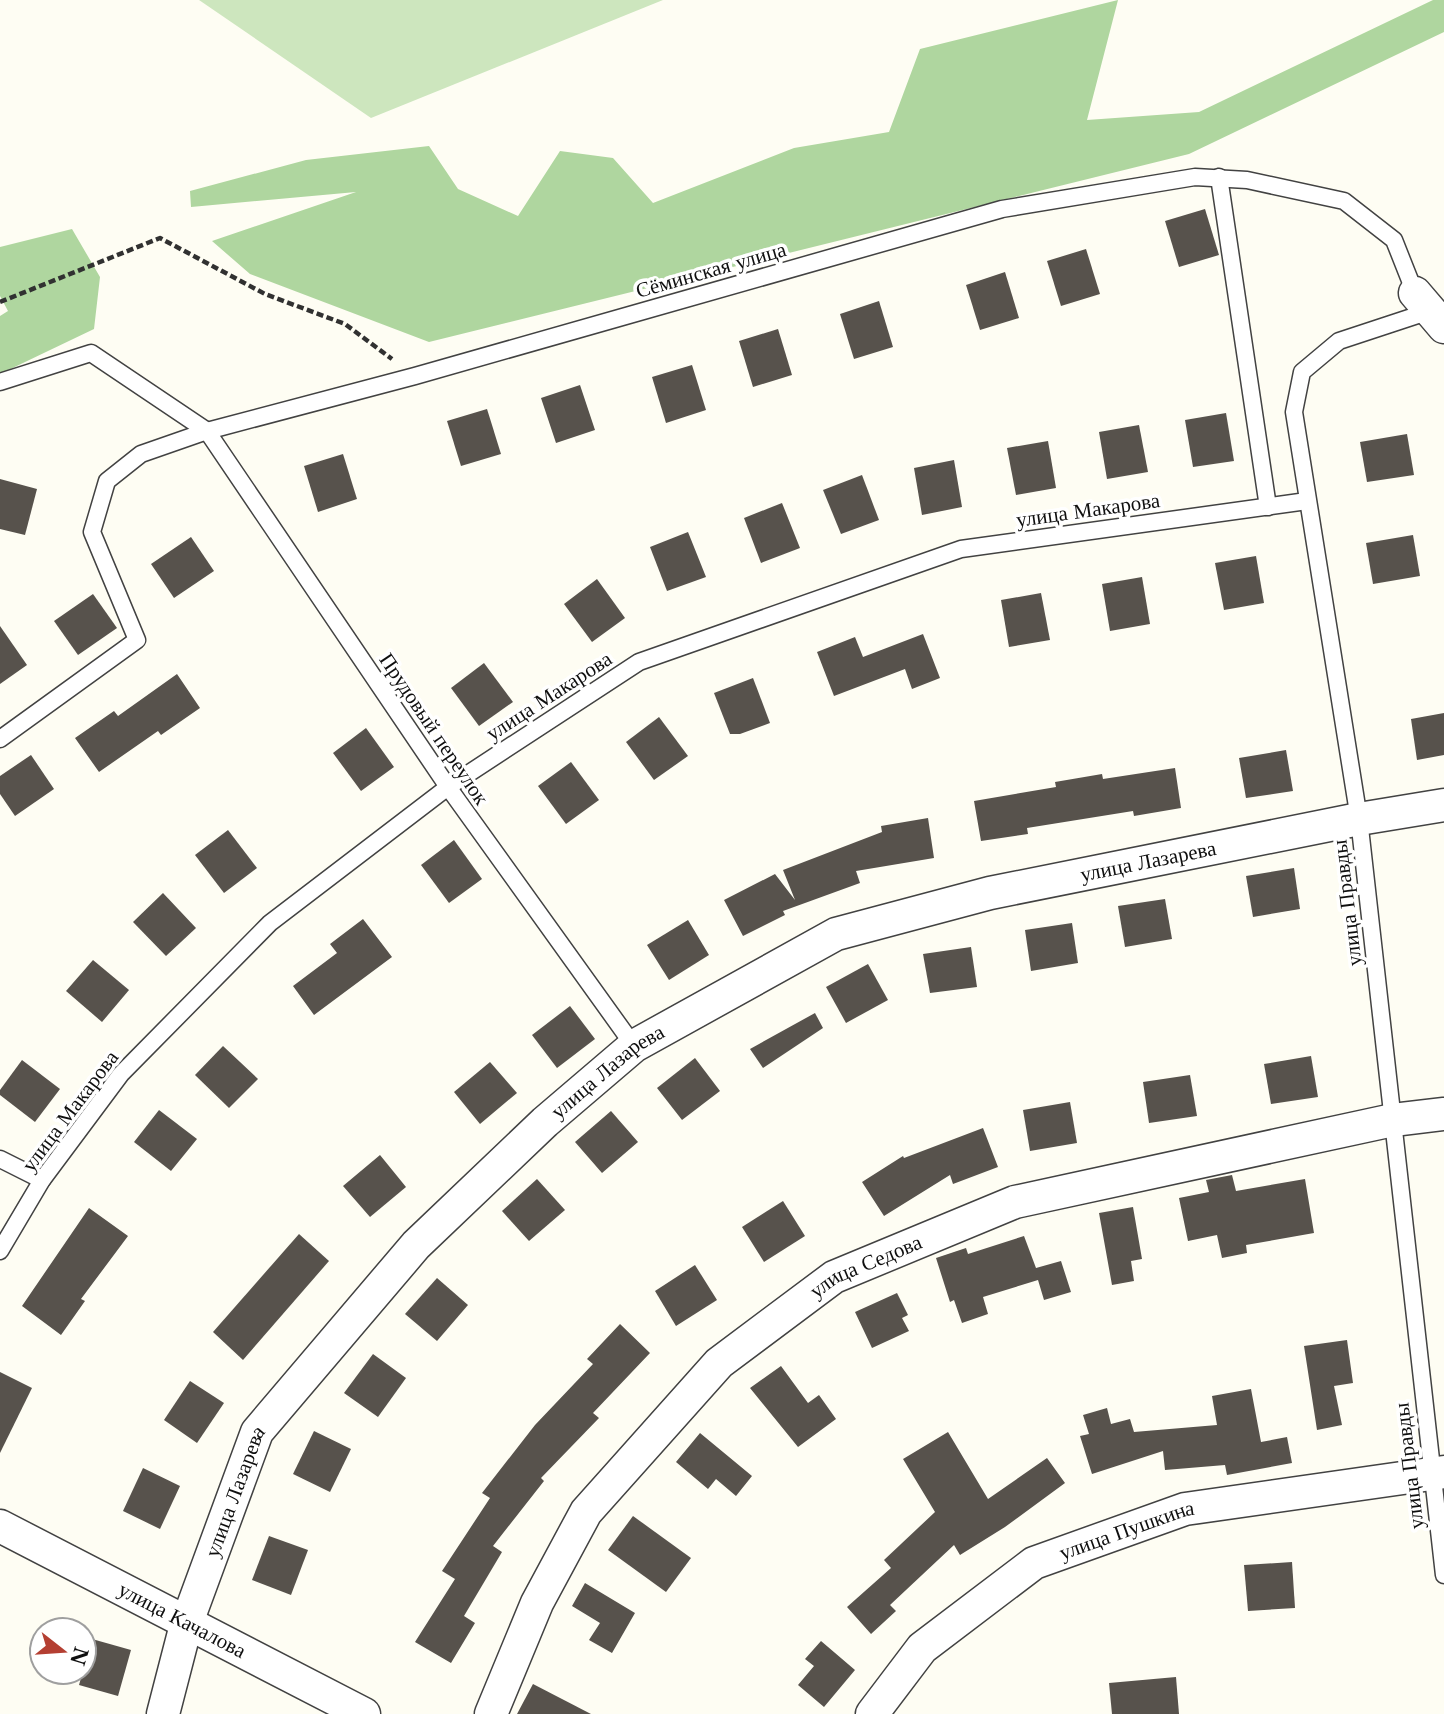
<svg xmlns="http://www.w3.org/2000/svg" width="1444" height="1714" font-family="'Libre Baskerville',serif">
<rect width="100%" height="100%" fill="#fefdf3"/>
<polygon fill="#cde6be" points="199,0 663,0 371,118"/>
<g fill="#afd69f">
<polygon points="1118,0 1087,120 1199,112 1433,0 1444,0 1444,32 1189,154 429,342 250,274 212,241 356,192 191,207 190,191 306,160 429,146 458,189 518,216 560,151 613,158 653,203 794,148 889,132 920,49"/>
<polygon points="72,229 100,277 94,329 0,374 0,316 8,311 0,296 0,247"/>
</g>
<g fill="#57524c">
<polygon points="1205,209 1219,255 1179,267 1165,221"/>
<polygon points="1086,249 1100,294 1061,306 1047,261"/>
<polygon points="1005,272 1019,318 980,330 966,285"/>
<polygon points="879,301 893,347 854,359 840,314"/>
<polygon points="778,329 792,375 753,387 739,341"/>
<polygon points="692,365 706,410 666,423 652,377"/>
<polygon points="580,385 595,430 556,443 541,398"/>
<polygon points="487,409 501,454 461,466 447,421"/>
<polygon points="1226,413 1234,461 1193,467 1185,420"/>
<polygon points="1139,425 1148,472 1107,479 1099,432"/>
<polygon points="1407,434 1414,475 1367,482 1360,442"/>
<polygon points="1048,441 1056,488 1016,495 1007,448"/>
<polygon points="343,454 357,499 318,512 304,466"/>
<polygon points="954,460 962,507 922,515 914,468"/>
<polygon points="862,475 879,520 841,534 823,490"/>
<polygon points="0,479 37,489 25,535 0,529"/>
<polygon points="782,503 800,548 761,563 744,518"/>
<polygon points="688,532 706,577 667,591 650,547"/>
<polygon points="1413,535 1420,576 1373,584 1366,543"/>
<polygon points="191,537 214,571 174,598 151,564"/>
<polygon points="1256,556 1264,603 1224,610 1215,563"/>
<polygon points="1142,577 1150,624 1110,631 1102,584"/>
<polygon points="597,579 625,618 592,642 564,604"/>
<polygon points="1041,593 1050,640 1009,647 1001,600"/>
<polygon points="93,594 117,628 78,655 54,621"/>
<polygon points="0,626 27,665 0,684"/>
<polygon points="923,634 940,678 912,689 905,669 834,696 817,652 855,637 863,657"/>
<polygon points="484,663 513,702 479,726 451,688"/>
<polygon points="177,674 200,708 161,735 158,731 99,772 75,738 114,711 118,716"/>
<polygon points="753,678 770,723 740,734 730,734 714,693"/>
<polygon points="1444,713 1444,755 1417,760 1411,719"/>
<polygon points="659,717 688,756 654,780 626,742"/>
<polygon points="366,728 394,767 361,791 333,753"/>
<polygon points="1286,750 1293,791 1246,798 1239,758"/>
<polygon points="31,755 54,789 15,816 0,794 0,776"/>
<polygon points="571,762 599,800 566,824 538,786"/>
<polygon points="1175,768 1181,808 1134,816 1133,811 1027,828 1028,834 981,841 974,801 1056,787 1055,782 1102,774 1103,779"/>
<polygon points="928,818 934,858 856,871 860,883 783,911 785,915 743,936 724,900 775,874 795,900 783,870 882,832 881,826"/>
<polygon points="228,830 257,868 224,893 195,855"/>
<polygon points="454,840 482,879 449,903 421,865"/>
<polygon points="1294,868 1300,909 1253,917 1246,876"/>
<polygon points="163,893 196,928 166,956 133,922"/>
<polygon points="1165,899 1172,939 1125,947 1118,906"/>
<polygon points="363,919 392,957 314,1015 293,986 337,953 330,944"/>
<polygon points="688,920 709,955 669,980 647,945"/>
<polygon points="1072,923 1078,963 1031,971 1025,930"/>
<polygon points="971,947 977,987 930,993 923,954"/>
<polygon points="93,960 129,990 102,1022 66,991"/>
<polygon points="868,964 888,1000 846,1023 826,987"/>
<polygon points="570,1006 595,1039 557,1068 532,1035"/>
<polygon points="815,1013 823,1028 763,1068 750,1049"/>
<polygon points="223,1046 258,1079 229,1108 195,1075"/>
<polygon points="1311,1056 1318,1097 1271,1104 1264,1064"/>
<polygon points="695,1058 720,1091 682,1120 657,1088"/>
<polygon points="22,1060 60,1089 35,1122 0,1095 0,1090"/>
<polygon points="490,1062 517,1093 480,1124 454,1092"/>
<polygon points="1190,1075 1197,1116 1149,1123 1143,1082"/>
<polygon points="1070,1102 1077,1143 1030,1151 1023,1110"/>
<polygon points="159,1110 197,1139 171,1171 134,1142"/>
<polygon points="611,1111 638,1142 602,1173 575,1142"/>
<polygon points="983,1128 998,1167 953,1184 950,1175 884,1216 862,1182 903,1156 904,1158"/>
<polygon points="380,1155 406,1187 370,1217 343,1186"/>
<polygon points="1232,1175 1236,1191 1305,1179 1314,1233 1246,1245 1247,1253 1222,1258 1217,1235 1188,1241 1179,1198 1209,1192 1206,1180"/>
<polygon points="537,1179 565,1210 529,1241 502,1211"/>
<polygon points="783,1201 805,1236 764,1262 742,1227"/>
<polygon points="1133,1207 1142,1259 1131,1261 1134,1281 1112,1285 1099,1213"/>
<polygon points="89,1208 128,1236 81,1299 85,1301 61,1335 22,1306"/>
<polygon points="299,1234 329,1261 243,1360 213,1332"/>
<polygon points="1024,1236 1036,1268 1061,1261 1071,1292 1044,1300 1038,1280 983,1297 988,1314 962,1323 954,1300 950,1302 936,1258 966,1248 968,1254"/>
<polygon points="695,1265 717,1300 676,1326 655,1291"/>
<polygon points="437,1278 468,1305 437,1341 405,1314"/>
<polygon points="897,1293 908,1315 902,1318 909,1331 872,1348 855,1312"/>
<polygon points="620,1324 650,1353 593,1413 599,1418 541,1478 544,1481 493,1546 502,1552 464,1616 475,1623 451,1663 415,1642 455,1579 442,1571 490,1498 482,1493 535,1425 593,1364 587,1359"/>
<polygon points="1347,1340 1353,1383 1334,1386 1342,1425 1317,1430 1304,1346"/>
<polygon points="373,1354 406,1378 378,1417 344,1393"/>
<polygon points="781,1366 808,1403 819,1395 836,1419 798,1447 750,1388"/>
<polygon points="0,1372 32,1388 0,1453"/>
<polygon points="190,1381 224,1403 197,1443 164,1420"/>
<polygon points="1251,1389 1261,1442 1287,1437 1292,1463 1227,1475 1225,1465 1165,1470 1163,1451 1092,1474 1080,1436 1089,1434 1083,1415 1107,1408 1111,1424 1130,1419 1134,1432 1217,1425 1212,1396"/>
<polygon points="314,1431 351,1449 330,1492 293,1474"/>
<polygon points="948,1432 988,1499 1047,1458 1065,1483 1005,1527 960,1555 954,1545 890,1605 896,1611 871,1634 847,1607 891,1568 884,1560 935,1512 903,1459"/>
<polygon points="700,1433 752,1476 736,1496 716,1479 708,1489 676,1462"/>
<polygon points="143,1468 180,1486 160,1529 123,1511"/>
<polygon points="633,1516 691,1558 666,1592 608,1550"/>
<polygon points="269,1536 308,1550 291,1595 252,1580"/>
<polygon points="1292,1562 1295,1608 1248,1611 1244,1565"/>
<polygon points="585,1583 635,1613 612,1653 589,1640 600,1623 572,1606"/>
<polygon points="92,1639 131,1650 118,1696 79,1685"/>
<polygon points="821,1641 855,1670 824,1707 798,1685 814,1666 805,1659"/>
<polygon points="1176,1677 1179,1714 1112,1714 1109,1683"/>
<polygon points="533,1684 591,1714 517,1714"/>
</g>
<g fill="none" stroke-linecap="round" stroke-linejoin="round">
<g stroke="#424242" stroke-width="19">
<g id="service">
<polyline points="1219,177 1268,507"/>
<polyline points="1430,311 1339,341 1302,372 1294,412 1359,819 1444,1575"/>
<polyline points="0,382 91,353 207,431 448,787 634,1046"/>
<polyline points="0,739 137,640 92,532 107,481 141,454 207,431 415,376 1002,209 1195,177 1247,180 1344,201 1394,240 1415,293"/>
<polyline points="0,1159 42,1180"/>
<polyline points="0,1251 42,1180 121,1074 270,923 448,787 639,662 961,549 1307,501"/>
</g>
</g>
<g stroke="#424242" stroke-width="35">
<g id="minor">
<polyline points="1415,293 1444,327"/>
<path id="s1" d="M0 1526 364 1714"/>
<path id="s2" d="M163 1714 186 1625 257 1432 416 1245 545 1122 634 1046 836 934 990 893 1359 819 1444 805"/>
<path id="s3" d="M491 1714 537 1603 586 1512 719 1363 834 1277 1015 1202 1393 1120 1444 1114"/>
<path id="s4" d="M872 1714 922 1648 1034 1563 1185 1509 1444 1472"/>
</g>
</g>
<polyline stroke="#313131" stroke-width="4.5" stroke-dasharray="7 3.5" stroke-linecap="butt" points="0,302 160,238 265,294 345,324 392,359"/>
<use href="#service" stroke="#fff" stroke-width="16"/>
<use href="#minor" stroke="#fff" stroke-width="32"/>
</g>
<g text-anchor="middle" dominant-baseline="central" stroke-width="7" stroke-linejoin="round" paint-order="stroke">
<g font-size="21" fill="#0f0f0f" stroke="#fff">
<text transform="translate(711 270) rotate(-16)">Сёминская улица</text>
<text transform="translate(1088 510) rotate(-8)">улица Макарова</text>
<text transform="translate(549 696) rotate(-33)">улица Макарова</text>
<text transform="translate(434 729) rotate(56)">Прудовый переулок</text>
<text stroke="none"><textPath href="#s2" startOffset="1390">улица Лазарева</textPath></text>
<text transform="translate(1347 903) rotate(-97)">улица Правды</text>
<text stroke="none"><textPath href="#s2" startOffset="802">улица Лазарева</textPath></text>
<text transform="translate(70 1111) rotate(-53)">улица Макарова</text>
<text stroke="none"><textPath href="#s3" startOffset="600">улица Седова</textPath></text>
<text transform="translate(1409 1466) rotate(-97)">улица Правды</text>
<text stroke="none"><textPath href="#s2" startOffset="234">улица Лазарева</textPath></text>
<text stroke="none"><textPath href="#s4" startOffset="322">улица Пушкина</textPath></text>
<text stroke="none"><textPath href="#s1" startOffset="205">улица Качалова</textPath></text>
</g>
</g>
<g transform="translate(63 1651) rotate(107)"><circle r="33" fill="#ffffff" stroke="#9f9f9f" stroke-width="2"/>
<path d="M0-5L12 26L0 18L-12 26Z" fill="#b43f32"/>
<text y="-10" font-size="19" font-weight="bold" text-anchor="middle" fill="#0f0f0f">N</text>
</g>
</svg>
